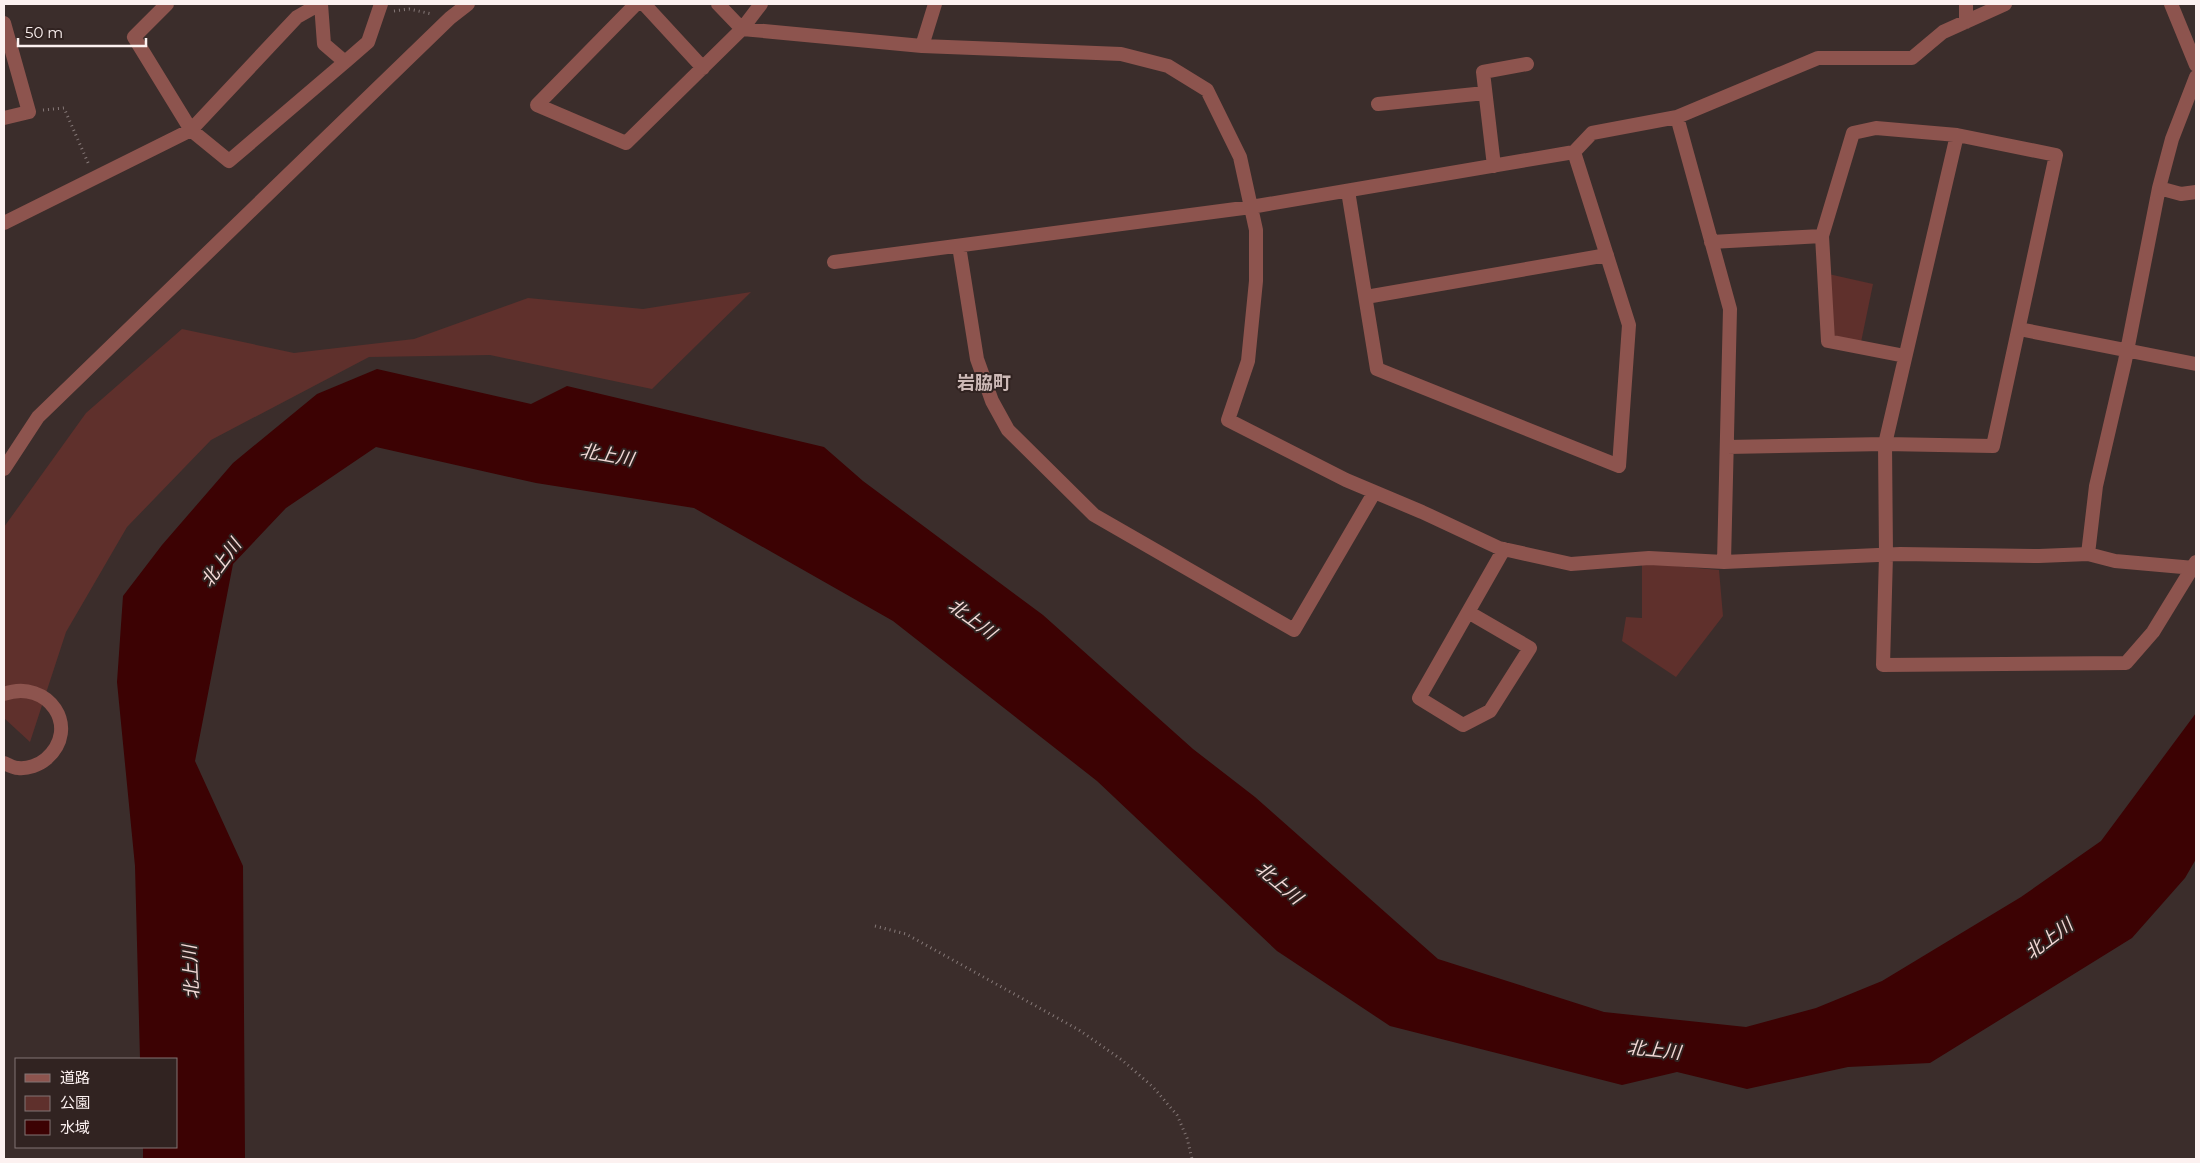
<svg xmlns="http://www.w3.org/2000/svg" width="2200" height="1163" font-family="Montserrat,'Noto Sans JP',sans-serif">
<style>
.green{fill:#5f302c}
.water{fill:#3c0203}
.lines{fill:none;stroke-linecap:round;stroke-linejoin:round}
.path{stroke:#867978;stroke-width:3;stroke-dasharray:1 4;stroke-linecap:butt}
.minor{stroke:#8d544e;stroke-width:14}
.tertiary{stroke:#8d544e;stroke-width:14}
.labels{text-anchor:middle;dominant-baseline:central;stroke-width:4;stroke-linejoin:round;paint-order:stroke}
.neighbourhood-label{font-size:18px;font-weight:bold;fill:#ccb9b6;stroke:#312321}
.water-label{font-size:18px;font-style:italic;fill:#f3dad7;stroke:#312321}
</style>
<rect width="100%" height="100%" fill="#3b2d2b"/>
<!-- green -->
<path class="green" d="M1824,273l49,11 -13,63 -32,-6z
M751,292l-99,97 -162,-34 -121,2 -158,83 -84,87 -61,105 -36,110 -26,-24v-191l82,-114 96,-84 112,24 120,-14 114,-41 115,11z
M1642,563l77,7 4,46 -47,61 -54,-36 4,-24 16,1z"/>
<!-- water -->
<path class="water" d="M377,369l154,35 36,-18 257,61 39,34 180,134 150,134 62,48 183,162 166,53 142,15 70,-19 66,-27 139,-84 80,-56 95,-128v146l-11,19 -53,60 -202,125 -82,4 -101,22 -70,-17 -55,13 -232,-59 -113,-75 -180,-170 -204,-160 -199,-113 -158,-25 -160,-36 -90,61 -53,56 -38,197 48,105 2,293h-102v-12h33v-88h-36l-5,-193 -18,-184 6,-86 39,-51 71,-82 84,-69z"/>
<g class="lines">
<!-- path -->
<path class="path" d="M394,11l15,-2 23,5
M43,110l21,-2 25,57
M875,926l31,8 173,96 43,30 31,27 24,28 10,23 5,21"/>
<!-- minor -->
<path class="minor" d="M167,4l-33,33 57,93 38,31 116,-99
M321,4l3,40 21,18 23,-20 13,-38
M636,4l-99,101 89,38 116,-114 19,-25
M644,4l59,64
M718,4l24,25 180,17 199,8 47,12 39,24 33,67 16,73v51l-8,80 -20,59 118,60 76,32 77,36 72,16 78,-6 75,4 176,-8 139,2 49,-2 27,7 79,7
M2171,4l25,61
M1966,22v-18
M4,23l25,89 -25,6
M922,46l13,-42
M1378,104l107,-11
M1677,117l53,192 -6,253
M1494,166l-11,-94 44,-8
M2159,188l22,6 15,-2
M1348,191l29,178 242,97 10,-141 -55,-173
M4,223l187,-93 106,-113 23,-13
M1711,242l111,-6
M959,246l18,113 15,42 16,29 86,85 200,115 80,-137
M834,262l417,-55 323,-55 18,-19 85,-16 141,-59h94l31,-26 62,-28
M1366,297l241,-42
M2019,329l177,35
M1905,356l-77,-15 -6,-105 31,-103 23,-5 81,7 -72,309 1,111 -3,110 243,-2 27,-31 43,-70
M1727,447l158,-3 108,2 63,-291 -99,-20
M2088,554l8,-68 29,-125 34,-173 13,-49 24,-62
M1468,612l62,36 -40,63 -27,14 -44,-27 85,-149"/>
<!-- tertiary -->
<path class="tertiary" d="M4,469l34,-52 412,-399 18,-14
M4,694c44,-16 78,34 42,65 -7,6 -18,10 -28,9 -4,0 -10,-3 -14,-5"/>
</g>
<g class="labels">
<!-- neighbourhood labels -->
<g class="neighbourhood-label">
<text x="984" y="383">岩脇町</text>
</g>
<!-- water labels -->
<g class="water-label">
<text transform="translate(607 455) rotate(10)">北上川</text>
<text transform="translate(221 563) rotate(-54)">北上川</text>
<text transform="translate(972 619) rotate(36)">北上川</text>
<text transform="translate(1279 883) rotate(40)">北上川</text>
<text transform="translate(2049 939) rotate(-37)">北上川</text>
<text transform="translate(191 972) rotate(-93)">北上川</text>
<text transform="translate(1654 1050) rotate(6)">北上川</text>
</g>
</g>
<!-- border -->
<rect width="2200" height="1163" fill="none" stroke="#fcf1f0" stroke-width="10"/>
<!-- legend -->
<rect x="15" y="1058" width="162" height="90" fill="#312321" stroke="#827574"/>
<rect x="25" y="1074" width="25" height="8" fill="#8d544e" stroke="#827574"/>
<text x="60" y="1083" font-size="15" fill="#fcf1f0">道路</text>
<rect x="25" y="1096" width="25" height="15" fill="#5f302c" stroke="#827574"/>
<text x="60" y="1108" font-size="15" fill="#fcf1f0">公園</text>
<rect x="25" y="1120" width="25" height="15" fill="#3c0203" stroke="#827574"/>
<text x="60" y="1133" font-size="15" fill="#fcf1f0">水域</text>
<!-- scale -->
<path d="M18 38v8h128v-8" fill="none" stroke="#fcf1f0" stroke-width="2.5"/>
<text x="25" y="38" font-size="15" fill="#fcf1f0" stroke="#312321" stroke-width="4" paint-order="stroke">50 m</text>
</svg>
